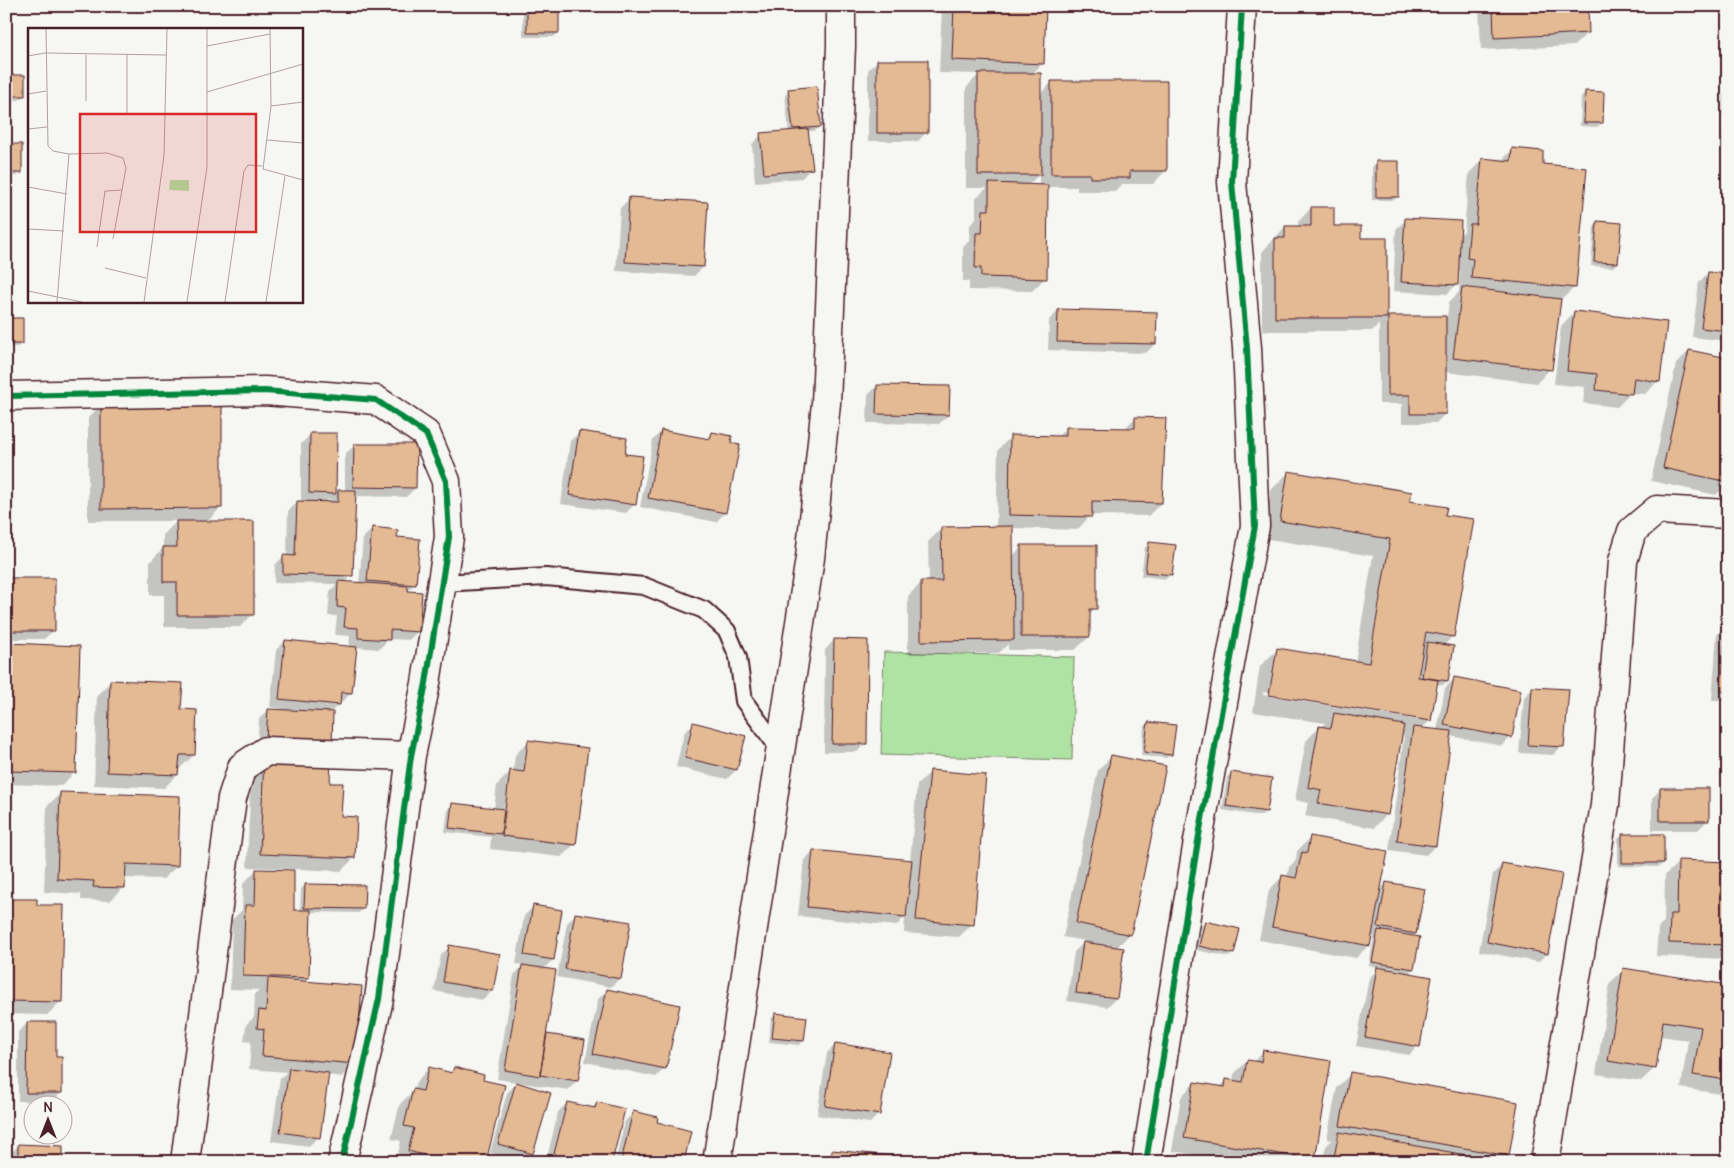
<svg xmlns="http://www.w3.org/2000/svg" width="1734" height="1168" font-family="Delius,sans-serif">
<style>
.green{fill:#aee3a4;stroke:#7c8168}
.shadow{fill:#0003;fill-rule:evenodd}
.building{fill:#e4ba94;stroke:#4a1f2b}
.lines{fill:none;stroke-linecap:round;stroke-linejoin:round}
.service-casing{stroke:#4a1f2b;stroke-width:20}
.minor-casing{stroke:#4a1f2b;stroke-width:31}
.service{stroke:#f6f6f2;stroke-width:16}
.minor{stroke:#f6f6f2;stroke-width:28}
.cycleway-casing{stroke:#f6f6f2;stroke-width:9}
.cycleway{stroke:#00873e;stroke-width:6}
.inset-road{fill:none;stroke:#b1a0a2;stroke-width:1}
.view{fill:#d62828;fill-opacity:0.15;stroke:#d62828;stroke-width:2.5}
.inset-edge{fill:none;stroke:#4a1f2b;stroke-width:2.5}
</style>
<rect width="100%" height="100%" fill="#f6f6f2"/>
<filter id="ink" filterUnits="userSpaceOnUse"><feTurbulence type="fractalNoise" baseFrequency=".02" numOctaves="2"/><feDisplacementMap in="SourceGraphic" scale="10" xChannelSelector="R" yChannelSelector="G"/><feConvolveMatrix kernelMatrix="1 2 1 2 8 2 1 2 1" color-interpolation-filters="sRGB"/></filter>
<g filter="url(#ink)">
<!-- green -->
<path class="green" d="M884,652l190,5 -2,103 -191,-5z"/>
<!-- shadow -->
<path class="shadow" d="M568,6h73l-5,6h-68z
M942,6h103l-2,57 -11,11 7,21 13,-13 114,88 -13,14h-31l-7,7h-38v-4h-30l-2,91 -13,13 -63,-1v-9h-6v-34l6,-6 1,-16 6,-7v-20l11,-10h-21v-100l13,-14 -40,-1zM1039,175v11l-11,-1z
M1479,6h107l2,26 -14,14 -93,4z
M1600,6h46l-46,5z
M1713,6h15v3l-14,2z
M527,7l31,26 -4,4h-31v-26z
M1728,43v73h-6z
M877,61l50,71 -9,9h-50v-71z
M6,76l17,20 -4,4h-13z
M789,91l31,35 -5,5h-8l4,37 -9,10 -47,4 -3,-38 9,-9 28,-3 -4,-37z
M1585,93l17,30 -5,4 -17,-1 1,-29z
M1728,117v26l-6,-1 3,-22z
M6,146l15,26 -4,4h-11z
M1512,150l29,15 34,122 -14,13h-2l-9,69 -13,14 -92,-11v42l-9,9h-34v-19h-23v-80l-7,7h-110v-79l23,-25h13v-5l13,-14 22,19 27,12h26v80l2,-2h59l2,-15 10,-10 1,-20 -3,-1 -1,14 -9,9 -54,-3 3,-62 10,-9 53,16 5,-5 5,-58 14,-14 18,2z
M1377,162l21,34 -4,4h-22v-33z
M629,199l74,68 -9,9 -78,-5 4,-63z
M1598,223l19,40 -4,4 -22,-1 3,-39z
M1708,273l20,3v65l-36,-4 7,-55z
M1058,311l97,33 -9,9 -98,-3 1,-30z
M1574,312l84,69 -13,13 -14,-1 -14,14 -34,-4 2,-16 -31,-3 7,-58z
M6,319l16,24 -4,4h-12z
M1689,351l39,8v124l-12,12 -65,-14 25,-117z
M877,386l71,29 -9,9 -72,-1 1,-28z
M102,404l119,103 -14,15 46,92 -13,13h-76v-32h-14v-33l13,-14v-13l14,-14h-89v-103z
M1135,418l26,85 -13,13 -57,-1 -14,15 -65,-2v28l10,-9 73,61 -6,7v22l-14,13h-67v-6l-9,9 -91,1v-58l13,-13 8,-1 -1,-40 14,-14h54l2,-78 13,-14 46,1 9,-9 58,1z
M662,431l44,9 6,-7 13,80 -9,9 -76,-15 13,-67z
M580,432l55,72 -9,9 -65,-9 9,-63z
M310,435h25v60l4,-4h6v-37l10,-9 60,43 -9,9 -52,-1 -2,79 -7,8 14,1 4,-46 9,-9 42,55 -7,8 11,39 -9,9 -20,-1 -10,10 -23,-2 -5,46 -9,9h-3l-1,3 -8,8 -73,36 2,-30 9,-9 15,1 1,-2 -14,-2 6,-57 9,-9 64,7 1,-12 -15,-1 2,-19h-9l2,-25 7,-7 -63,-1 1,-18 9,-9h3l1,-45 9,-9h4v-58zM330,498v5h-5z
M1288,473l120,29 36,14 9,120 -10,10 4,35 -4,4 -7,-1 -6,37 -9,8 16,2 8,-43 9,-9 57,58 -9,9 -52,-10 -15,110 -9,9 -37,-5 15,-114h-3l-14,78 -13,14 -69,-12 3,-13 -13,-3 11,-59 13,-14 2,1 4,-5 -72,-11 7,-46 18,-17 77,13 18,-106 -110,-18 8,-48zM1263,692l155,26v2l-155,-25z
M1150,543l20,32 -4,4 -25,-3 4,-29z
M6,580l48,50 -10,9h-38z
M1726,625l2,1v75l-16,-1 5,-66z
M834,640l32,103 -9,9h-33l1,-102z
M9,645l66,127 -14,14 -55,-2v-137z
M111,681l69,29 14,45 -14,13h-2l-1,7 -13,13 -70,-3 3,-90z
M1533,688l29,58 -9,9 -34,-2 5,-56z
M1148,723l23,31 -4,4 -26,-2 3,-29z
M693,724l52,12 -9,34 -9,9 -51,-12 8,-34z
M528,742l47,102 -14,13 -71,-8 1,-12 -46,-5 3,-23 4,-5 42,5 3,-24 14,-14 2,1 2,-17z
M1112,756l53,11 -36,168 -13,13v50l-9,9 -40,-6 7,-49 11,-11 -22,-4 35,-167z
M265,757l64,27 25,74 -13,13 -94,-4 4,-96z
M930,772l42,152 -13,13 -55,-4 1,-16 -9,9 -98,-10 6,-56 9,-9 97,10 7,-76z
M1232,773l34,38 -5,5 -39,-6 5,-33z
M1661,789l46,32 -9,9h-46v-32z
M61,793l116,73 -14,13 -39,-1v9l-14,14 -29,-1v-6l-37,-2 3,-86z
M1623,835l40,28 -4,4 -41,-1v-27z
M1311,837l68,54 8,-8 28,51 -3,3 1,32 -6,5 11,72 -9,9 -53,-9 13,-68 10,-10 -10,-2 5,-29 -3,-1 -2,9 -13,13 -97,-18 10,-50 13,-13 5,1 2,-11 7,-7 1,-9z
M1679,862l49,1v96l-72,-3 2,-28 6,-6 1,-47z
M1502,865l45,88 -9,9 -59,-11 14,-77z
M256,870l36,41h8l1,-22 4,-4 58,23 -4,5 -50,-1 -1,65 -5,5 52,81 -14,14 -14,-2 -9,62 -9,9 -38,-5 9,-63 7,-6 -38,-3 2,-27 -7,-1 2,-16 8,-8 1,-24 4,-3 -29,-1 2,-69 10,-10 1,-26z
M6,900l30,7 25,94 -14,14 -41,-1z
M533,907l20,53 -10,9 2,66 39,6 -7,40 -9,9 -71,-11 17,-104 10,-10 -8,-1 8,-48z
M576,914l44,64 -9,9 -54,-10 10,-54z
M1205,922l28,31 -4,4 -33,-7 5,-23z
M450,946l49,9 -7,36 -9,9 -49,-9 7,-36z
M1624,969l104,17 -1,109 -46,-7 7,-48 -28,-4 -5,32 -14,13 -45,-7 14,-91z
M607,990l58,78 -9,9 -71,-15 13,-63z
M776,1014l30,4 -3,23 -4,4 -30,-3 2,-23z
M28,1023l27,35 6,35 -9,9 -34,-1v-69z
M836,1044l43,70 -9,9 -53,-8 10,-62z
M1263,1052l50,107 -2,3h-78l-61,-11 9,-54 13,-14 26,4 6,-6 7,1 1,-8 13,-13 6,1z
M429,1068l20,5 5,-4 30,93h-88l5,-21 -10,-2 9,-35 14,-14 2,-8z
M1351,1074l166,29 -9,53 -6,6h-179l3,-16 6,-6 -5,-1 10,-52z
M516,1084l16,69 -8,9 -34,-9 17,-60z
M567,1103l24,6 6,-6 13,59h-64l12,-50z
M634,1112l21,11 27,39h-67l10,-41z
M18,1146l44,16h-53v-7z
M833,1152l68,10h-78z"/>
<!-- building -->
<path class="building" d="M527,6h32v27h-32z
M954,6h92l-2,58 -92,-4z
M1493,6h95l1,27 -95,5z
M877,60h51v73h-51z
M978,73h63v102h-63z
M6,75h19v21h-19z
M1051,81h116v90h-37v7h-40v-4h-39z
M817,86l4,41 -28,2 -5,-40z
M1585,91l19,1 -1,31h-19z
M808,129l5,40 -49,5 -4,-41z
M6,144h16v29h-16z
M1512,148l31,3v13l44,4 -11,120 -105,-10 2,-19 -6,-1 3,-34h6l6,-66 29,3z
M1376,161h23v36h-23z
M989,183l59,2 -1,94 -66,-2v-9h-6l1,-35h6l1,-23h6z
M629,197l79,5 -4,65 -79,-5z
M1311,207h23v19h27v12h26v80h-112v-80h10v-12h26z
M1405,218l56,3 -3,64 -57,-3z
M1597,221l25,2 -4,40 -24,-1z
M1708,272l20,2v57l-27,-3z
M1462,287l99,12 -9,71 -99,-12z
M1058,309l99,3 -1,32 -99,-2z
M1574,311l93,11 -7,60 -26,-4 -2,16 -36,-4 1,-16 -30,-3z
M1388,316h58v98h-36v-19h-22z
M6,318h17v26h-17z
M1689,350l39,8v124l-65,-14z
M877,385l73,1 -1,29 -73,-1z
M101,403h121v105l-121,1z
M1135,417l31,1 -4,85 -70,-2v16l-83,-2 1,-80 56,1v-9l69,1z
M661,430l49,9 2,-7 20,4 -1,7 9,2 -14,68 -78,-15z
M579,431l48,7 -2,16 18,2 -7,49 -67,-10z
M310,433h27l-1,61 -27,-1z
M354,444h63l-1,44 -63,-1z
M1288,471l124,21 -2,9 37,6 -2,8 29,4 -20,118 -28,-5 -8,45 20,3 -7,41 -162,-26 8,-47 92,15 21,-124 -110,-18z
M338,490h18l-3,86 -70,-2v-19l12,1 2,-55 41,1z
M176,521h78v94h-77v-33h-14v-35h14z
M1013,526l1,114 -93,1v-60h21l-1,-54z
M372,527l26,3 -1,7 23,2 -4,46 -49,-4z
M1149,542l27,3 -4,30 -27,-3z
M1021,545h76v64h-7v28h-69z
M6,578h49v53h-49z
M338,581l70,5v5l14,1 -3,40 -29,-2v10l-32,-2v-10l-14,-1 2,-19 -9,-1z
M1726,624h2v68l-7,-1z
M834,639l34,1 -1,104h-35z
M285,640l72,7 -5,46 -11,-1 -1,13 -61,-6z
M1427,642l27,4 -6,35 -26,-4z
M8,643l72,3 -4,127 -67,-2 1,-23h-4z
M1454,677l67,13 -9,48 -68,-13z
M110,680l73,3 -2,26 16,1 -2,45h-15l-2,20 -71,-3z
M1532,687l37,2 -5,58 -36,-2z
M268,709l65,3 -1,31 -66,-3z
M1334,713l70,12 -16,90 -70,-12 3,-13 -13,-3 11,-61 12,2z
M693,722l53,14 -9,34 -52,-12z
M1148,722l28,3 -4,30 -28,-3z
M1413,727l39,4 -16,115 -39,-5z
M528,740l60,8 -12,97 -74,-9 8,-66 14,2z
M1111,755l55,11 -35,169 -55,-12z
M264,756l67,3 -1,24h13l-2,33 16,1 -2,41 -95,-4z
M930,770l56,5 -12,150 -58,-5z
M1231,772l41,6 -5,34 -41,-6z
M1660,788h49v33h-49z
M60,792l120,4 -2,70 -52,-2 -1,24 -32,-1 1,-6 -37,-2z
M452,803l52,6 -3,25 -52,-6z
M1622,834h42v29h-42z
M1310,836l78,15 -18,95 -98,-19 10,-52 14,3 6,-26 5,1z
M813,850l99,10 -6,57 -99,-10z
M1678,860l50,2v83l-59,-2 1,-29h7z
M1502,863l60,11 -14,80 -61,-12z
M256,869l38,1v40h17l-2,68 -66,-2 2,-71h10z
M1386,882l39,7 -9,45 -38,-7z
M305,884l60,1 -1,24 -60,-1z
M6,899h31v6h27l-2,97 -56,-1z
M533,905l29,5 -8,50 -30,-5z
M575,913l56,9 -10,57 -56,-10z
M1205,921l35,8 -6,25 -35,-8z
M1378,930l42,7 -6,32 -42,-7z
M1083,942l41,6 -7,50 -41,-5z
M449,945l51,9 -7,37 -50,-9z
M522,965l34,5 -16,106 -35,-6z
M1377,967l55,10 -12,70 -55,-10z
M1623,968l105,17v95l-35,-5 8,-48 -38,-6 -7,48 -48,-8z
M268,978l94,8 -6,78 -94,-8 2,-27 -7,-1 2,-18 7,1z
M607,989l73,16 -14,64 -73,-15z
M775,1013l32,4 -3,24 -32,-3z
M27,1022h29v35h6v36h-36z
M547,1034l38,6 -7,41 -38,-6z
M835,1043l55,9 -10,63 -55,-9z
M1263,1050l68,11 -16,99 -131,-22 10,-56 31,5 1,-8 17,3 4,-22 14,2z
M429,1067l23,6 2,-6 30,8 -1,5 22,5 -19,77h-35l-43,-11 6,-23 -10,-2 9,-37 10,2z
M289,1068l40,5 -9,65 -40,-6z
M1350,1072l168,30 -9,54 -169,-30z
M516,1082l35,11 -18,61 -35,-10z
M567,1102l28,6 2,-6 28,7 -13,53h-60z
M633,1111l25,6 -1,5 34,9 -7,31h-63z
M1339,1132l166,30h-172z
M18,1144l45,2v16h-45z
M832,1150l71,7v5h-72z"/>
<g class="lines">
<!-- service casing -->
<g class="service-casing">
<path id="service" d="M442,583l104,-6 98,9 60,24 23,21 11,26 6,44 36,49"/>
</g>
<!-- minor casing -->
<g class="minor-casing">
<path id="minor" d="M6,396l259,-5 111,9 50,34 20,47 3,56 -23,146 -15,73 -32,243 -37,163
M185,1162l47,-364 10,-31 24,-16 145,5
M717,1162l93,-604 16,-155 15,-357v-40
M1146,1162l52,-321 57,-315 -8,-178 -15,-166 10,-176
M1545,1162l60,-357 18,-244 9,-30 25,-21 71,4"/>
</g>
<!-- service -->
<use href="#service" class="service"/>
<!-- minor -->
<use href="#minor" class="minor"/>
<!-- cycleway casing -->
<g class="cycleway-casing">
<path id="cycleway" d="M6,396l259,-5 111,9 50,34 20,47 3,56 -23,146 -15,73 -32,243 -37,163
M1146,1162l52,-321 57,-315 -8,-178 -15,-166 10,-176"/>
</g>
<!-- cycleway -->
<use href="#cycleway" class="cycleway"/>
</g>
</g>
<!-- overview -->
<g transform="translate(28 28)">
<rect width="275" height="275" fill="#f6f6f2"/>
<path d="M142,152h19v11l-20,-1z" fill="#aee3a4"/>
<path class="inset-road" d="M18,1l2,117 5,5 16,3 -12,148M242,1l1,77 -8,63 40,11M179,18l63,-12M0,28l17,-3 121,2M179,64l96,-28M0,66l18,-3M58,73v-46M243,78l32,-4M99,85v-59M0,101l19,-2M239,112l36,3M41,126l38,-1 16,5 3,10 -13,71M0,159l39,7M0,201l36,2M69,219l8,-56 17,-1M77,240l41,10M0,263l54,11M116,274l20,-147 3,-126M159,274l20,-135v-138M197,274l19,-131 4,-6 14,1M238,274l19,-126"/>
<path class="view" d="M52,86h176v118h-176z"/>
<rect width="275" height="275" class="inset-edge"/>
</g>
<!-- margin -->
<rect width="1734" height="1168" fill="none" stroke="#f6f6f2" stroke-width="25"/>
<rect x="12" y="12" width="1709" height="1143" fill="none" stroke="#4a1f2b" stroke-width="2" filter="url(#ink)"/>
<!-- north arrow -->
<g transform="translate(48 1120)"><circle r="24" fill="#f6f6f2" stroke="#b1a0a2"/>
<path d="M0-4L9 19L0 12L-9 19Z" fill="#4a1f2b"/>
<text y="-8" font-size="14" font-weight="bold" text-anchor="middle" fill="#4a1f2b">N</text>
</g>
</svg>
